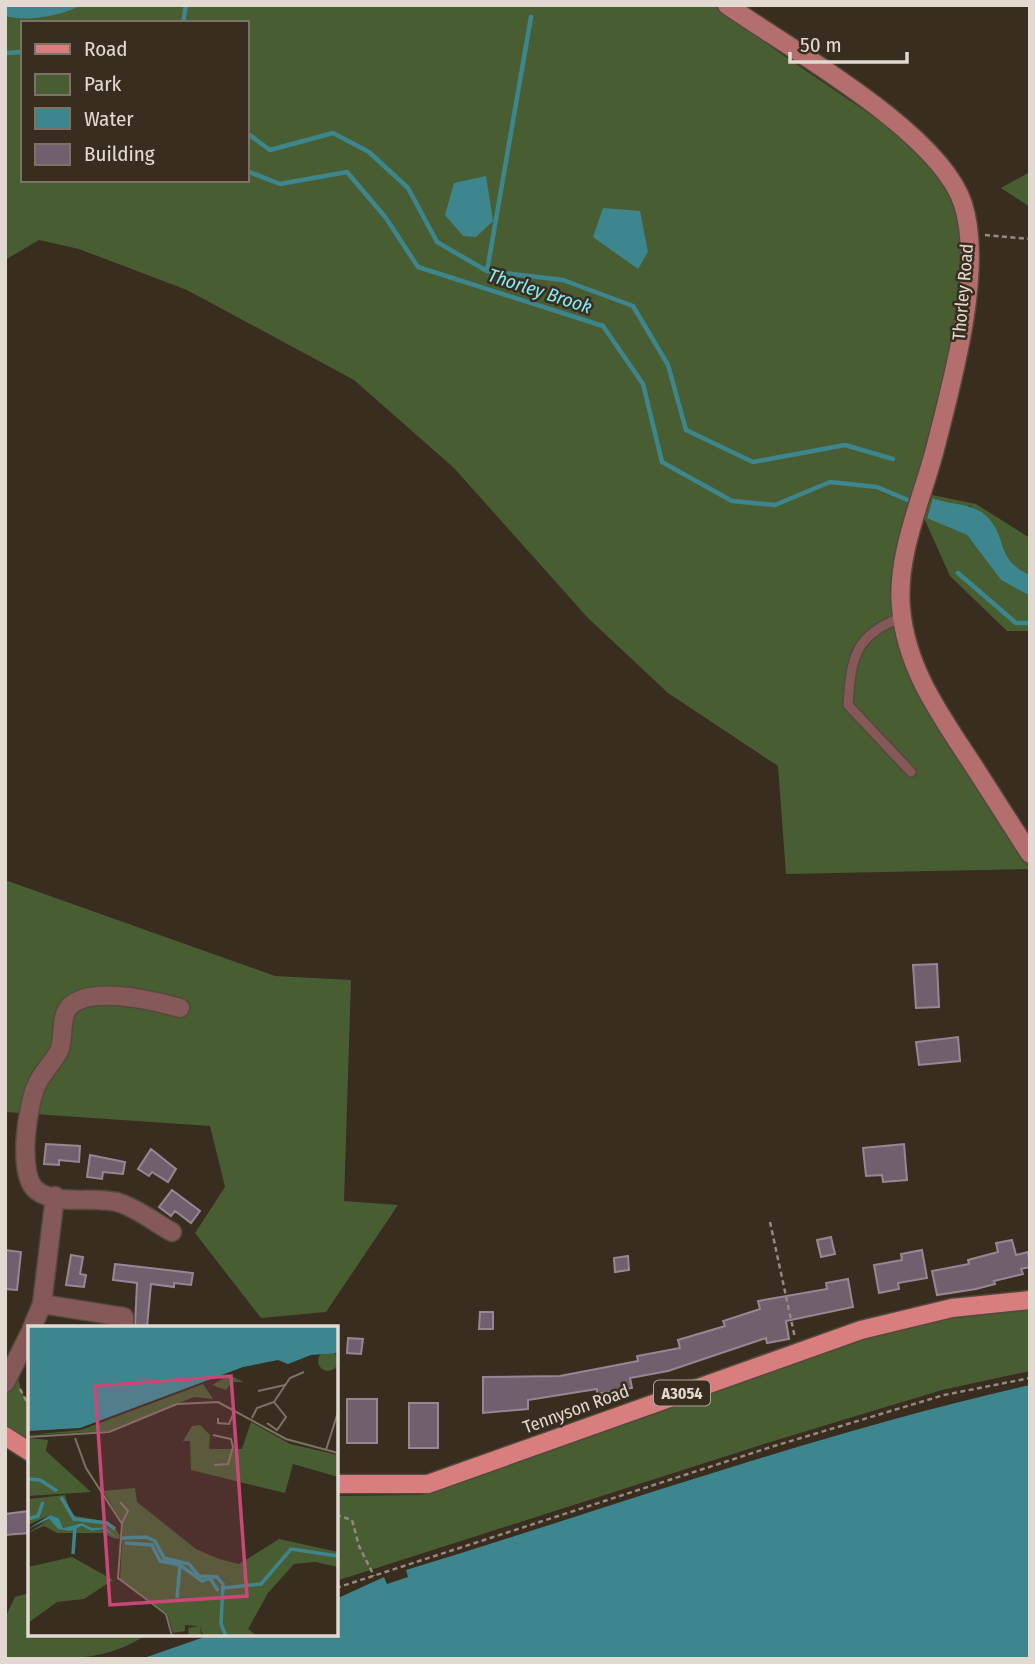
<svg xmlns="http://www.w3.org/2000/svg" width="1035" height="1664" font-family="'Fira Sans Condensed',sans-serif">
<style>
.green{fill:#495d33;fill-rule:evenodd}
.water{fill:#3e868d}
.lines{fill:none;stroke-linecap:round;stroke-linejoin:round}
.stream{stroke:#3e868d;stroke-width:4.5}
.building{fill:#705f6c;stroke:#988694;stroke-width:2}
.lane-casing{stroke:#54493b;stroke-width:12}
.street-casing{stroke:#54493b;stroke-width:21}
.secondary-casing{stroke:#54493b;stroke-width:21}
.primary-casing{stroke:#54493b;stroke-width:21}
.path{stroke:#948a7f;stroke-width:2.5;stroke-dasharray:5 3.5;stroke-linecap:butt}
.lane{stroke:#855958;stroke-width:9}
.street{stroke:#855958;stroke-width:18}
.secondary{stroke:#b46e6d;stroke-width:18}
.primary{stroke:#d87e7e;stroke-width:18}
.labels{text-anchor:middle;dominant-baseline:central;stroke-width:5;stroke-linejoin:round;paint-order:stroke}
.shield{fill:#392d1f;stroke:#afa69c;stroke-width:2}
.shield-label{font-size:16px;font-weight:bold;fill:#e2dad1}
.street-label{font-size:18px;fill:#e2dad1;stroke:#392d1f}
.water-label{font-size:19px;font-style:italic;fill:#80eef9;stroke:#392d1f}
.inset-river{fill:none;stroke:#3e868d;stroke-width:3.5}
.inset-road{fill:none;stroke:#7d7266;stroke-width:2}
.view{fill:#ca4878;fill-opacity:0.15;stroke:#ca4878;stroke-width:3.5}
.inset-edge{fill:none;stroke:#e2dad1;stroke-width:3.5}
</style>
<rect width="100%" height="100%" fill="#392d1f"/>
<!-- green -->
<path class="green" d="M5,5h711l61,46 144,98 26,38 9,19 7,50 -13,99 -56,229 1,39 71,144 64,102 -244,5 -8,-108 -110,-73 -80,-75 -134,-150 -100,-88 -167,-90 -108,-41 -40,-9 -34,20zM23,23h224v157h-224z
M1030,172v35l-29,-19z
M932,495l44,9 54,34v37l-17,-8 -42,-61h-20l-17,-8 -7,19 40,18 34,45 29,16v35h-23l-57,-55 -26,-58z
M5,880l270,96 76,4 -7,221 54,4 -72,107 -65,6 -66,-85 30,-46 -15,-61 -205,-14z
M1030,1310v61l-88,19 -175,53 -431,138 1,-85 84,-1 443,-156 90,-21z
M15,1364l6,26 9,18v44l-25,-16v-53z
M30,1593v41h117c-42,30 -92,25 -142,25v-41l10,-21z"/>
<!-- water -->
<path class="water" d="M5,5h73v2c-20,9 -51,15 -73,9z
M486,176l7,45 -17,16 -13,-1 -18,-21 9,-32z
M603,208l37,3 8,41 -10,17 -45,-32z
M933,498c19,8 42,4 56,21 19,21 6,40 41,56v21l-29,-16 -34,-45 -40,-17z
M1030,1385v274h-889l72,-25h123v-35l48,-22 3,7 21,-7 -2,-7c207,-63 412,-137 624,-185z"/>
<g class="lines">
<!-- stream -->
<path class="stream" d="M183,23l3,-18
M5,53l18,-1
M247,133l23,17 63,-17 36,19 39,36 29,54 50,29 76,9 70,26 35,59 18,65 67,32 92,-17 48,14
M247,171l33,13 67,-12 39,46 32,49 185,59 40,58 19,78 70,39 43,4 55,-23 47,5 38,16
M487,271l44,-254
M958,573l58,50h14"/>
</g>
<!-- building -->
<path class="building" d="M937,964l2,43 -23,1 -3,-43z
M958,1037l2,24 -41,4 -3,-23z
M46,1144l34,2 -1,16 -20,-2v5l-15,-1z
M904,1144l3,36 -24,2 -1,-7 -16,1 -3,-28z
M151,1149l25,20 -8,13 -16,-10 -3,4 -11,-7z
M90,1155l35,7 -2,12 -20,-2 -1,7 -15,-2z
M172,1190l28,21 -9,12 -16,-12 -4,5 -12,-9z
M831,1237l4,17 -14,3 -4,-17z
M1012,1240l4,15 12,-3 2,15 -9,2 2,5 -29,7 1,3 -19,5 -39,6 -5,-24 37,-7 -1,-4 30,-8 -2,-9z
M5,1250l16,2 -4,38 -12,-1z
M922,1250l5,28 -29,5 1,6 -20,4 -5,-28 28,-5 -1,-6z
M71,1255l12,2 -3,17 6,1 -2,12 -18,-2z
M628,1256l1,14 -14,2 -1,-14z
M115,1264l78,9 -2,12 -17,-2v4l-23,-3 -4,43 -12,-1 2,-43 -24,-3z
M848,1279l5,28 -67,14 3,18 -22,4 -1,-5 -98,33 -38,7 2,10 -35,6v-5l-69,11v9l-45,4v-36l77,-1 78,-15 -1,-5 43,-8 -2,-8 47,-14 -2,-5 37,-12 -2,-8 69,-12 -1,-6z
M480,1312h13v17h-14z
M348,1338l15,1 -2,15 -14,-1z
M347,1399h30v44h-30z
M409,1403h29v45h-29z
M30,1511v22l-25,2v-21z"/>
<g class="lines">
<!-- lane casing -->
<g class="lane-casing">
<path id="lane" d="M903,617c-48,17 -52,40 -55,88l63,67"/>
</g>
<!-- street casing -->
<g class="street-casing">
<path id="street" d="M172,1232c-16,-9 -34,-23 -52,-29 -24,-8 -63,4 -84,-13 -19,-16 -9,-87 2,-108 6,-11 15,-20 21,-31 6,-14 0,-36 12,-46 23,-19 84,-4 109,3
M42,1304l13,-108
M32,1328l10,-24 82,13v11
M5,1383l25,-50"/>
</g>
<!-- secondary casing -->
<g class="secondary-casing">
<path id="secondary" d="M727,5c63,44 213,127 236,199 21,66 -11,178 -28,245 -13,50 -39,106 -34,159 5,61 40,108 72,157 19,30 38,59 57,89"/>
</g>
<!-- primary casing -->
<g class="primary-casing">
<path id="primary" d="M5,1436l25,16
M336,1484h92l433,-154 91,-22 78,-8"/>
</g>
<!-- path -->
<path class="path" d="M985,235l45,4
M770,1222l25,116
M20,1389l10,19
M336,1515l16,5 7,26 15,30
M336,1588l435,-141 173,-52 86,-17"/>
<!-- lane -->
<use href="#lane" class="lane"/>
<!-- street -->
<use href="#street" class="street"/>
<!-- secondary -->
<use href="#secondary" class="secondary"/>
<!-- primary -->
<use href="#primary" class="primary"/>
</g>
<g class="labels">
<!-- shield labels -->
<rect class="shield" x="654" y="1380.5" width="56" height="25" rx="5"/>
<g class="shield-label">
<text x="682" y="1393">A3054</text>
</g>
<!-- street labels -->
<g class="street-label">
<text transform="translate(963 292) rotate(-85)">Thorley Road</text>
<text transform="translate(576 1409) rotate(-20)">Tennyson Road</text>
</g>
<!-- water labels -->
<g class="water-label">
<text transform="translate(540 291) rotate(18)">Thorley Brook</text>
</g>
</g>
<!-- overview -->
<g transform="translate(28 1326)">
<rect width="310" height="310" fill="#392d1f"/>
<path d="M290 35a10 10 0 1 1 20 0a10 10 0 1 1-20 0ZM201,49l15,7h-12l-6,8 -14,-5zM175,58l10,15 -19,-2 -85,34 -81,4 53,-5zM223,96l39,22 48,11v22l-45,-13 -8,29 -94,-23 -1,-29h-7l9,-15 8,-1 10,10 -1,14h33zM0,112l20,2 -2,11 45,41 -63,4zM107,162l2,14 59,47 23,10 20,5 40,-25 59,13v15l-23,-5 -21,2 -26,29 -20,36 9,7h-54l-3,-10 1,9 -12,1 -1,-8 10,-2 -13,-1v6l-12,2 -6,-20 -47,-33 3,-56 -20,-33zM37,169l6,20 37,7 8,7 4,7 -1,3 -6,-1 -10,-5h-46l-13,-7 -16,7 21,-14 9,10 27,-3 7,5 12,-2 15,9 -14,-11 -13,1 -10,-5 -19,5 -4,-10 -9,-3 -22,10v-26zM44,231l41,23 -29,19 -27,3 -29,21v-56z" fill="#495d33"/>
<path d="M0,0h310v27l-27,2 -23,9 -10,-4 -35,7 -163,61 -52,3zM22,189l9,3 4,10 19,-5 10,5 13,-1 14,12 -15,-10 -12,2 -10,-5 -12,5 -12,-2 -9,-10 -21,10z" fill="#3e868d"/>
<path class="inset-river" d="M0,153l12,1 17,11M33,171l13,22 33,4 8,6M0,193l10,-3 5,-14M94,212l24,-1 9,4 9,17 25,6 10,12 18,1 6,7 -2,40 5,12M97,217l27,2 8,16 20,4 22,16 8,-3 8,13M45,228l2,-27M196,262l37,-4 30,-35 47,7M149,272l3,-33"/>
<path class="inset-road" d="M230,65l27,-6M190,92v5l11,1 6,-14M224,92l5,-10 17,-6 16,-24 14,-6M239,97l10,7 9,-13 -12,-15M185,109l18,4 2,8 -5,17 -14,1M0,111l81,-5 68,-28 41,-2 68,37 52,14M47,112l11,30 36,56 -4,54 48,36 6,22M298,124l12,-38M92,176l8,9 -6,12"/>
<path class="view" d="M203,50l16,220 -137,9 -15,-219z"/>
<rect width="310" height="310" class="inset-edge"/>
</g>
<!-- border -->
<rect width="1035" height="1664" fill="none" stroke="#e2dad1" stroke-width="14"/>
<!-- legend -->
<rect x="21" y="21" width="228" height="161" fill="#392d1f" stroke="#7d7266" stroke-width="2"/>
<rect x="35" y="44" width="35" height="10" fill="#d87e7e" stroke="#7d7266" stroke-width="2"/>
<text x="84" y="56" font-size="21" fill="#e2dad1">Road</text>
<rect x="35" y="74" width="35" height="21" fill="#495d33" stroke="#7d7266" stroke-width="2"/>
<text x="84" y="91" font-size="21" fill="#e2dad1">Park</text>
<rect x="35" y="108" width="35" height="21" fill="#3e868d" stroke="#7d7266" stroke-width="2"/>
<text x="84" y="126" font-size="21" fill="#e2dad1">Water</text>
<rect x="35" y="144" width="35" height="21" fill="#705f6c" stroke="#7d7266" stroke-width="2"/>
<text x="84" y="161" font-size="21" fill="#e2dad1">Building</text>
<!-- scale -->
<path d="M790 52v10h117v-10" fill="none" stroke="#e2dad1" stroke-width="3.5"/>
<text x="800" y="52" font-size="21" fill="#e2dad1" stroke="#392d1f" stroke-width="5" paint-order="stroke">50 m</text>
</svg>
